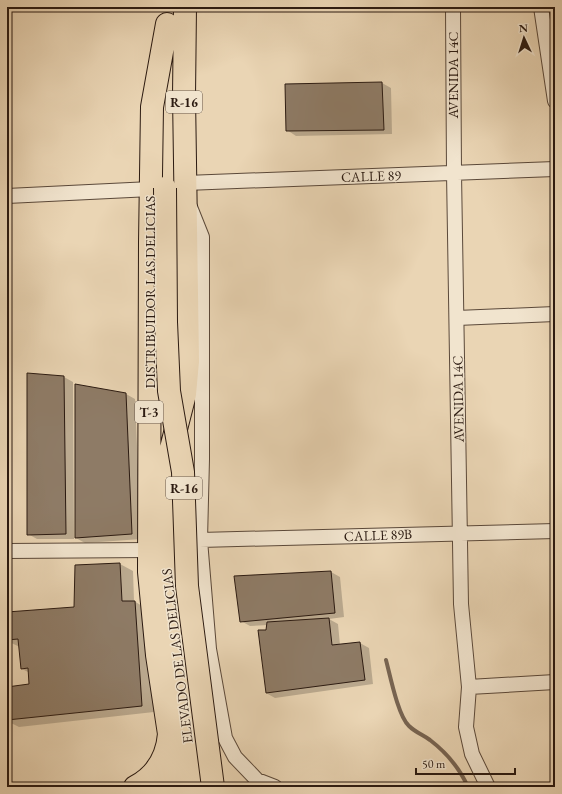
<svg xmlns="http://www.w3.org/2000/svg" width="562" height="794" font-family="'EB Garamond',serif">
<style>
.shadow{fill:#0003}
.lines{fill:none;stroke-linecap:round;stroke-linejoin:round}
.stream{stroke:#776452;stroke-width:4}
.building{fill:#8e7b66;stroke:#2b1a11}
.street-casing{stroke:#5b493a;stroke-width:16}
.primary-casing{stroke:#2b1a11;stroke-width:24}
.street{stroke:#f1e4ce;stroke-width:14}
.primary{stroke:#ead5b4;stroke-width:22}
.primary-bridge-casing{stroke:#2b1a11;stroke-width:24;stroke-linecap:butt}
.primary-bridge{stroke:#ead5b4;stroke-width:22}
.labels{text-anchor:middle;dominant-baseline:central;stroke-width:3;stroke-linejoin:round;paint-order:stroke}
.shield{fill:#f1e4ce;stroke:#66574a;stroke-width:1}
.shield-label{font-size:13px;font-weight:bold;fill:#2b1a11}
.street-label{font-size:14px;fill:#2b1a11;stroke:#f1e4ce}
</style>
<rect width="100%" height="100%" fill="#ead5b4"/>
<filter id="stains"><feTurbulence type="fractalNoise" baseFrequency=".005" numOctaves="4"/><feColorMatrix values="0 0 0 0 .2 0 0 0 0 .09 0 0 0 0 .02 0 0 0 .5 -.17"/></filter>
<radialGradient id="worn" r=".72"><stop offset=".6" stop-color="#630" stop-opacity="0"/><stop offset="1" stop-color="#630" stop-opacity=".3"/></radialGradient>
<!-- shadow -->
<path class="shadow" d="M382,83l9,5 1,46 -96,2 -9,-6z
M64,377l9,5 1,157h-37l-9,-5z
M126,394l9,5 6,140 -56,4 -9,-5z
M120,564l13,7 1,30 13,8 7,103 -135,15 -12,-6v-33l23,-3v-12l-8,-4 -2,-22 -13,-6v-28l68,-5 1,-42z
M331,572l9,5 4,40 -15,2 9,5 2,21 20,-2 9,5 4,36 -98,14 -9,-5 2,-68 -18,1 -9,-5z"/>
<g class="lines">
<!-- stream -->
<path class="stream" d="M386,660c4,15 12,56 23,66 6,6 14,9 21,14 17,13 29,27 38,47"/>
</g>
<!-- building -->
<path class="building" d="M382,82l2,48 -98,1 -1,-47z
M27,373l37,3 2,158 -39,1z
M75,384l51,9 6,141 -57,4z
M120,563l2,38h13l7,105 -135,14v-33l22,-3 -1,-16 -7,1 -3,-30 -11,1v-28l67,-5 1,-42z
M331,571l4,42 -95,9 -6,-46z
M329,618l3,27 28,-3 5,38 -99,13 -8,-63h8l1,-8z"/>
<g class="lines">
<!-- street casing -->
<g class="street-casing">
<path id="street" d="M453,7l1,166 7,431 8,83 -3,40 6,27 16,33
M541,7l14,94
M186,183l369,-14
M7,196l144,-7
M190,207l12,30v222l-2,81 9,109 16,89 10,19 22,23 18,7
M457,318l98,-4
M200,540l355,-9
M7,551l142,-1
M469,687l86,-5"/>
</g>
<!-- primary casing -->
<g class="primary-casing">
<path id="primary" d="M185,7l-1,89 4,265 -3,33 -20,78v61l2,55 27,199
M135,787c21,-11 32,-29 34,-53l-12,-79 -8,-83 1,-330 2,-135 15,-83
M168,787l14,-22 6,-20"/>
</g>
<!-- street -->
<use href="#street" class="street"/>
<!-- primary -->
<use href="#primary" class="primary"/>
<!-- primary-bridge casing -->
<g class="primary-bridge-casing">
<path id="primary-bridge" d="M165,188l1,134 3,69 14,81 4,114 26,201"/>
</g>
<!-- primary-bridge -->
<use href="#primary-bridge" class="primary-bridge"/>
</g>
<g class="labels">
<!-- shield labels -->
<g class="shield">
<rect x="166" y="91" width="36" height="22" rx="3"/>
<rect x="135" y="401" width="28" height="22" rx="3"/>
<rect x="166" y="477" width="36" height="22" rx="3"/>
</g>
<g class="shield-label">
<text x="184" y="102">R-16</text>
<text x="149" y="412">T-3</text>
<text x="184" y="488">R-16</text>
</g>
<!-- street labels -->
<g class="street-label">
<text transform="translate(453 75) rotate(-90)">AVENIDA 14C</text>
<text transform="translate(371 176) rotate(-2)">CALLE 89</text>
<text transform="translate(150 292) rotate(-90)">DISTRIBUIDOR LAS DELICIAS</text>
<text transform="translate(458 399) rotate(-91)">AVENIDA 14C</text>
<text transform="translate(378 535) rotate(-2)">CALLE 89B</text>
<text transform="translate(177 656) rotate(-97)">ELEVADO DE LAS DELICIAS</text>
</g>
</g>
<!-- margin -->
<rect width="562" height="794" fill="none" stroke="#ead5b4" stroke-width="24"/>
<rect x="8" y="8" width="546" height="778" fill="none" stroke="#2b1a11" stroke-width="2"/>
<rect x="12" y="12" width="538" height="770" fill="none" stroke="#2b1a11"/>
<!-- north arrow -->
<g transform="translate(524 38) rotate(356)" stroke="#f1e4ce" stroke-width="3" paint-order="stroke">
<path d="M0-3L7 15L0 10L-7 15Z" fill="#2b1a11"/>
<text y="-6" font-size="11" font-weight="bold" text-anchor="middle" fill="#2b1a11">N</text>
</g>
<!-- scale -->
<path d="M416 768v6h99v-6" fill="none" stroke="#2b1a11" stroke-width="2"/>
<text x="422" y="768" font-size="12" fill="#2b1a11" stroke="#f1e4ce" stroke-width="3" paint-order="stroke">50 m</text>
<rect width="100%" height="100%" filter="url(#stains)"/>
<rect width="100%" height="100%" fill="url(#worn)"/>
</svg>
